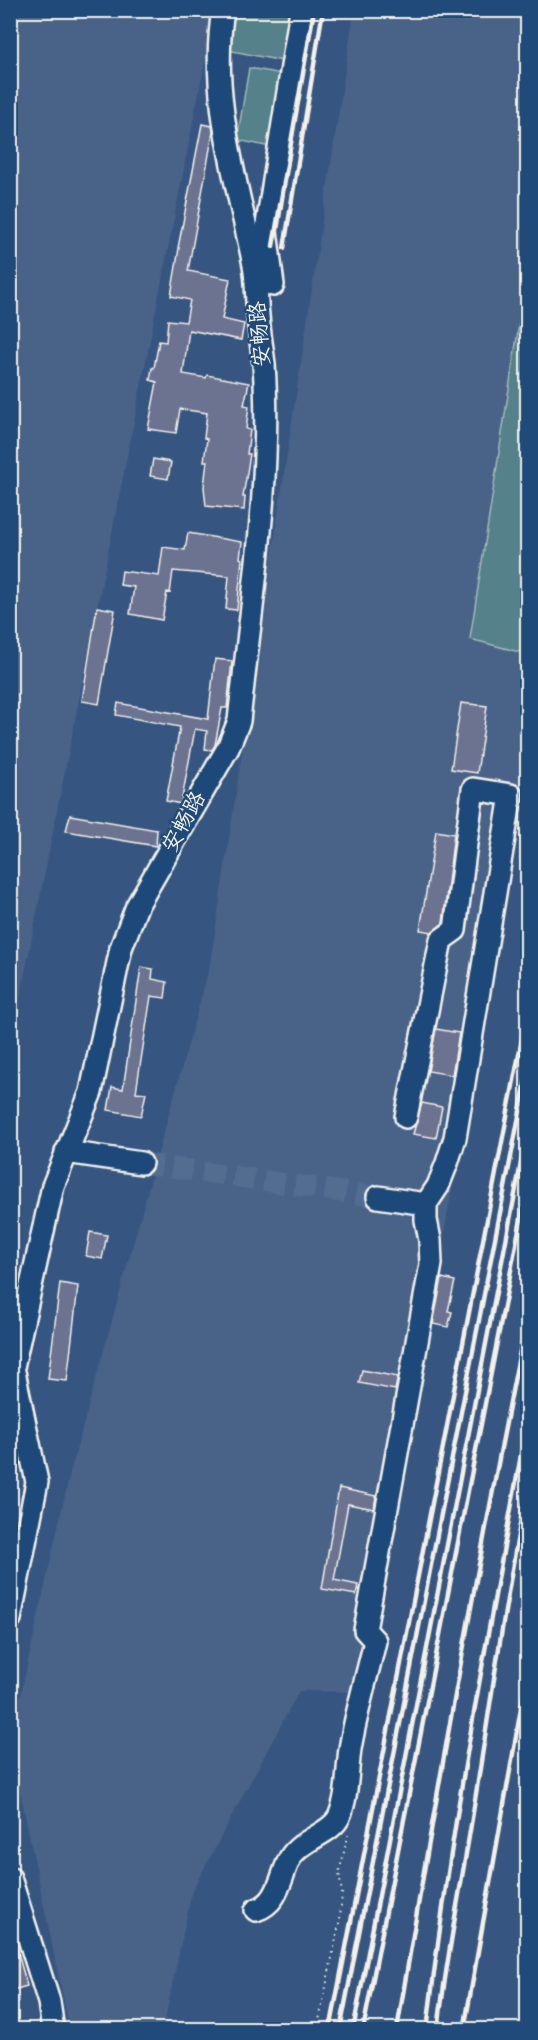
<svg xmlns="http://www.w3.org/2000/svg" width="538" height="2040" font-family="'Architects Daughter','LXGW WenKai TC',sans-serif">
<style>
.built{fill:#496288}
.green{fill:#54818a;stroke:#a4b9b9;stroke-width:1.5}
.building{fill:#6c7391;stroke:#f4f1e8;stroke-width:1.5}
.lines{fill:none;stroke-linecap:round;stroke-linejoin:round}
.minor-tunnel{stroke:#526d90;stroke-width:21;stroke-dasharray:21 10;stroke-linecap:butt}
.minor-casing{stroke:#f4f1e8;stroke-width:26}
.path{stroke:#f4f1e8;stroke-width:2;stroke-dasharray:1.5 4.5;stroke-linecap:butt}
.minor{stroke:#1f4a7a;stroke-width:21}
.rail{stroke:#f4f1e8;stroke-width:4.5}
.labels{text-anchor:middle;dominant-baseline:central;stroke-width:5;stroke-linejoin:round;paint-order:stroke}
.street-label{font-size:22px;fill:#f4f1e8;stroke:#1f4a7a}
</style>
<rect width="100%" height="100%" fill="#365681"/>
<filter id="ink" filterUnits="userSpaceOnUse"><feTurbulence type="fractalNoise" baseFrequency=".0167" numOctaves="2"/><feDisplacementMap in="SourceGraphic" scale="12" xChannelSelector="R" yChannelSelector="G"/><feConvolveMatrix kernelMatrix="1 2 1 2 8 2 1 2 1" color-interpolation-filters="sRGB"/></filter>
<g filter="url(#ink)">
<!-- built -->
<path class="built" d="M11,11h204l-204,1033z
M354,11h173v262l-57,366 57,15v110l-164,928 -64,-1 -107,200 -29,138h-95v-8l-57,-273v-10l59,-265 140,-508z"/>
<!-- green -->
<path class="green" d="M234,11h58l-9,50 -56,-11z
M249,68l34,6 -12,73 -34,-7z
M527,273l1,381h-1l-57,-15z"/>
<!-- building -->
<path class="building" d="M202,124l10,2 1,6 -25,139 42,8 -8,40 22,5 -3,16 -52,-10 -6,44 23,4 1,-3 42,8 -5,22 5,1 -3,23 4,1 -3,24h3l-7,43h2l-1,13 -38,-4 -2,-19 3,-26h-3l3,-22 -3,-1 3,-25 -27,-4 -4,24 -28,-4 9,-47 -7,-2 2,-12h2l5,-27 7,1 2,-22 18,2 4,-22 -19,-4 8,-48h-1z
M153,459l18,3 -3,17 -18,-3z
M188,533l54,9 -2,16 2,1 -5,51 -11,-1 3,-33 -56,-5 -3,22 -3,-1 -5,28 -32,-6 4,-27 -14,-2 2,-14 37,5 4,-29 22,3z
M97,607l18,3 -16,94 -17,-3z
M215,659l17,2 -5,47h-5l-7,37 -3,5 -7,-1 2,-18 -12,-2 -14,75 -15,-3 14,-74 -64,-12 2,-12 90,16z
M461,703l26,3 -10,67 -26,-4z
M70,815l87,15 -1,16 -90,-15z
M436,831l18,3 -11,89 -11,9 -12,-2z
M141,967l12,2 -1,10 15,3 -2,16 -14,-2 -15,96 10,1 -5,23 -33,-6 4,-23 11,2z
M436,1029l23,4 -7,42 -24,-4z
M422,1103l20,4 -6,31 -23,-4z
M90,1232l17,3 -5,24 -16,-3z
M442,1278l13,3 -7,30 4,1 -4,15 -15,-3z
M60,1283l18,3 -11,95 -19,-2z
M362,1370l36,7 -3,13 -36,-7z
M339,1488l37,8 -2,13 -26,-5 -14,76 24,5 -2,10 -34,-6z
M14,1938l13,48 -14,4 -3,-8v-43z"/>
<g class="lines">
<!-- minor-tunnel -->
<path class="minor-tunnel" d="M141,1163l237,34"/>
<!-- minor casing -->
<g class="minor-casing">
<path id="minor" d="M273,285l-7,-54 35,-221
M66,1152l75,11
M378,1197l48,7
M10,1619l27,-137 -24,-115 40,-181 38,-94 30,-144 16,-42 91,-158 11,-27c12,-117 33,-240 25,-357 -2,-17 -5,-33 -6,-49 -2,-17 -1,-34 -4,-50 -17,-84 -45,-168 -31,-255
M10,1878l39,124 4,28
M256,1910c23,-7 24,-33 34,-52 11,-19 41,-24 49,-41 9,-20 8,-46 11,-68 6,-36 17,-73 25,-108l-10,-11 66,-366 -1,-24 -4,-20v-16l12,-18 9,-23 8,-25 56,-343 -38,-6 -18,141 -14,10 -35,177"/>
</g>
<!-- path -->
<path class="path" d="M317,2030l23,-111 2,-26 -3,-20 9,-38"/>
<!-- minor -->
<use href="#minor" class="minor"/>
<!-- rail -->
<path class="rail" d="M273,246l41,-236
M284,248l39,-238
M330,2030l198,-1022
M340,2030l188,-960
M353,2030l175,-903
M363,2030l165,-847
M397,2030c40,-240 83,-480 131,-719
M427,2030c24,-206 63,-409 101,-612
M438,2030c9,-77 25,-153 37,-230 17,-106 32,-212 53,-318
M464,2030l64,-361"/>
</g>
</g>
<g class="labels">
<!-- street labels -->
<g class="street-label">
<text transform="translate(260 334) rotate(-95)">安畅路</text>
<text transform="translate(184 822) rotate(-61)">安畅路</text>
</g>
</g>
<!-- margin -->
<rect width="538" height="2040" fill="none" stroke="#1f4a7a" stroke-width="36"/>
<rect x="18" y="18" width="502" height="2004" fill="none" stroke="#f4f1e8" stroke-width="2" filter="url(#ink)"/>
</svg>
